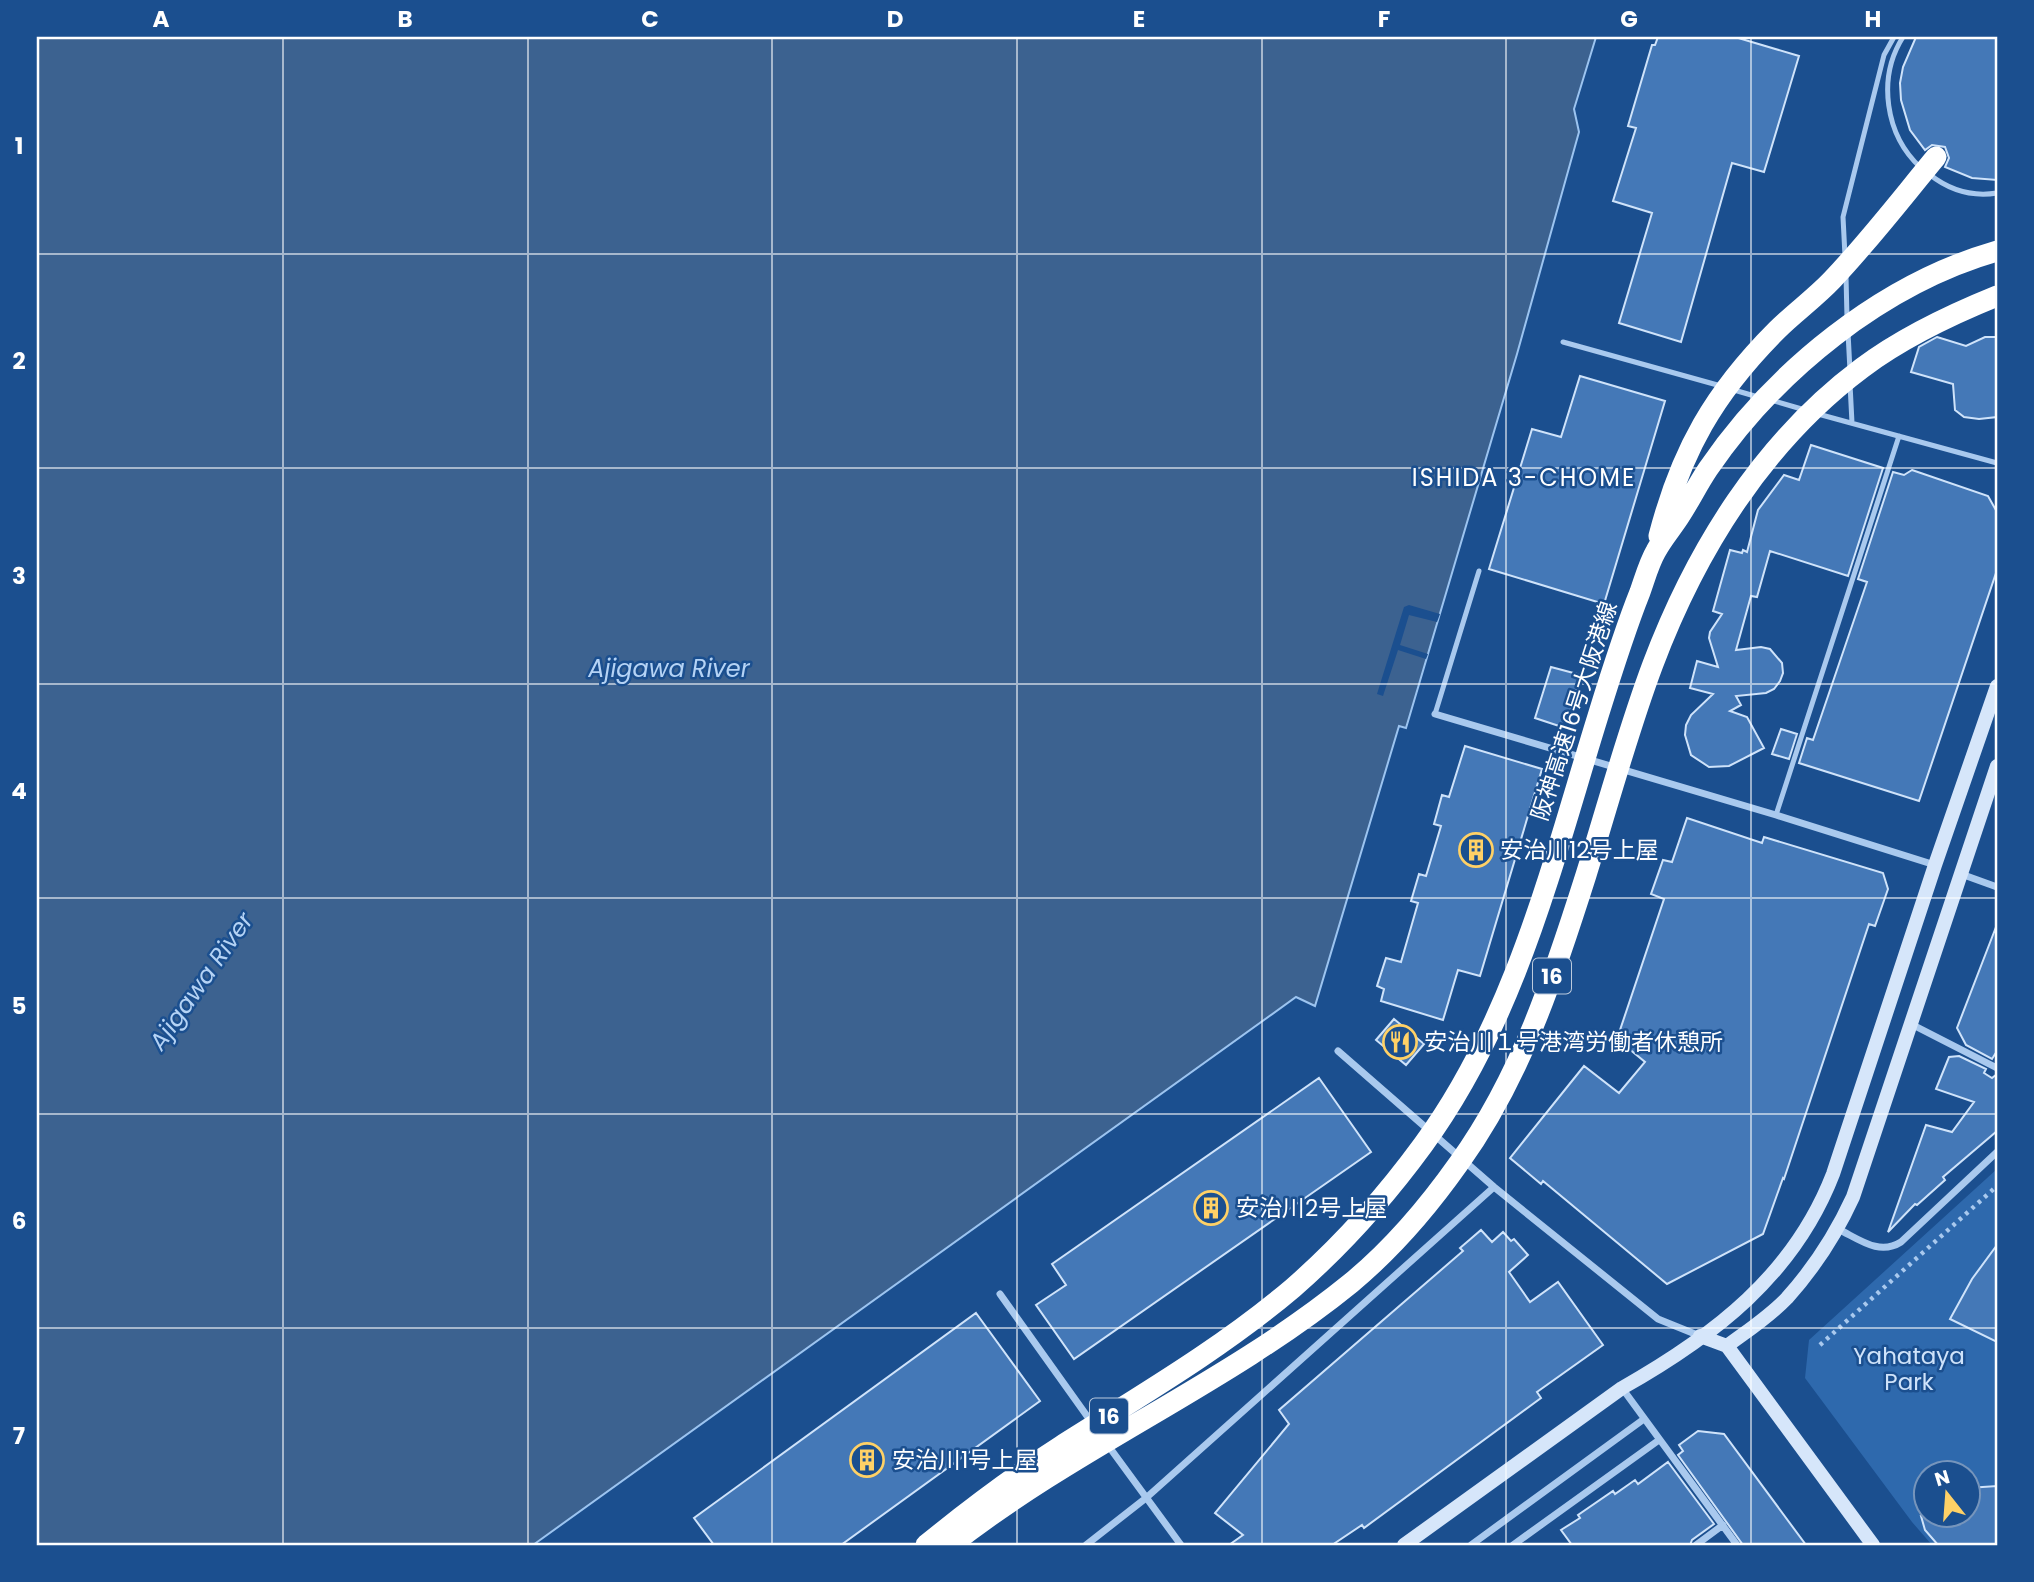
<svg xmlns="http://www.w3.org/2000/svg" width="2034" height="1582" font-family="Poppins,'Noto Sans JP',sans-serif">
<style>
.green{fill:#2e69ad;fill-rule:evenodd}
.water{fill:#3c6290;stroke:#9cc4f0;stroke-width:2}
.pier{fill:#1b4f8f}
.building{fill:#4478b7;stroke:#cfe3fa;stroke-width:2}
.lines{fill:none;stroke-linecap:round;stroke-linejoin:round}
.path{stroke:#a9c9ee;stroke-width:4.5;stroke-dasharray:3.5 5;stroke-linecap:butt}
.lane{stroke:#a9c9ee;stroke-width:5}
.street{stroke:#a9c9ee;stroke-width:7}
.secondary{stroke:#d6e6fa;stroke-width:14}
.highway-bridge{stroke:#fff;stroke-width:21}
.grid{fill:none;stroke:#fff;stroke-width:2;stroke-opacity:0.55}
.labels{text-anchor:middle;dominant-baseline:central;stroke-width:5;stroke-linejoin:round;paint-order:stroke}
.shield{fill:#1b4f8f;stroke:#bbcadd;stroke-width:2}
.shield-label{font-size:21px;font-weight:bold;fill:#fff}
.street-label{font-size:23px;fill:#fff;stroke:#1b4f8f}
.poi-label{font-size:23px;fill:#fff;stroke:#1b4f8f;text-anchor:start}
.park-label{font-size:23px;fill:#cfe3fa;stroke:#1b4f8f}
.neighbourhood-label{font-size:24px;letter-spacing:2px;fill:#fff;stroke:#1b4f8f}
.water-label{font-size:24px;font-style:italic;fill:#b5d3f5;stroke:#1b4f8f}
.neatline{fill:none;stroke:#fff;stroke-width:2.5}
.grid-label{font-size:23px;text-anchor:middle;font-weight:bold;fill:#fff}
</style>
<rect width="100%" height="100%" fill="#1b4f8f"/>
<!-- green -->
<path class="green" d="M1997,1169v376h-65l-20,-23 -107,-144 4,-38zM1926,1474h42v42h-42z"/>
<!-- water -->
<path class="water" d="M37,37h1559l-22,72 5,23 -62,222 -111,374 -7,-2 -84,280 -19,-9 -763,548h-496z"/>
<!-- pier -->
<path class="pier" d="M1409,605l31,9 -3,8 -28,-7 -9,30 28,9 -2,5 -28,-9 -15,46 -6,-2 27,-87z"/>
<!-- building -->
<path class="building" d="M1658,37h77l64,19 -35,116 -32,-9 -51,179 -62,-19 33,-110 -39,-12 23,-73 -8,-2 24,-81h3z
M1916,37h81v143l-25,-2 -27,-11 4,-9 -4,-11 -13,-2 -7,5 -15,-20 -9,-30 -1,-17 3,-16z
M1937,337l29,9 19,-9h12v80l-18,2 -15,-2 -9,-7 -2,-26 -42,-12 8,-25z
M1580,376l85,25 -61,203 -115,-35 43,-140 29,8z
M1811,445l72,23 -35,108 -78,-25 -13,46 -6,-1 -15,54 25,-3 9,2 12,14 1,10 -3,8 -6,8 -8,4 -30,3 5,9 -11,6 17,6 17,31 -35,18 -20,1 -18,-12 -6,-20 1,-10 5,-10 22,-21 -23,-6 7,-27 21,6 -9,-29 1,-6 12,-18 -9,-3 17,-61 12,3 1,-3 4,2 11,-42 26,-35 15,5z
M1912,470l76,26 9,16v58l-78,231 -120,-38 8,-25 6,2 54,-158 -9,-3 35,-107 11,3z
M1551,667l30,8 -16,53 -30,-10z
M1781,729l16,5 -8,25 -17,-5z
M1465,746l77,23 -62,207 -22,-6 -15,50 -62,-19 3,-12 -7,-3 9,-28 15,4 17,-59 -7,-2 8,-27 7,2 15,-50 -7,-2 8,-29 7,2z
M1687,818l75,25 2,-6 119,36 5,16 -13,37 -6,-2 -85,255 -1,-1 -20,56 -96,50 -124,-103 -2,3 -31,-26 74,-92 35,27 26,-31 -28,-23 47,-140 -13,-5 12,-34 9,2z
M1996,927l1,124 -5,8 -26,-14 -9,-17z
M1394,1019l30,25 -18,21 -30,-25z
M1959,1056l27,13 -2,4 8,5 5,-4v57l-54,46 2,3 -28,25 -2,-1 -27,28 38,-107 26,7 22,-30 -38,-13 13,-32z
M1319,1078l52,74 -297,207 -38,-54 30,-20 -14,-21z
M1481,1230l11,12 11,-10 8,9 3,-2 14,16 -19,17 21,30 28,-20 45,63 -66,47 4,6 -177,130 -2,-3 -30,20h-103l14,-10 -28,-22 74,-89 -10,-14 184,-159 -3,-3z
M1997,1245v97l-47,-23 22,-40z
M976,1313l64,88 -199,144h-127l-20,-27z
M1698,1431l26,3 82,111h-63l-65,-90 5,-4 -4,-6z
M1668,1462l46,62 -22,16 -2,5h-118l-11,-15 19,-12 -2,-3 35,-24 2,3 20,-14 3,4z
M1997,1486v59h-59l-13,-15 -4,-14h47v-28z"/>
<g class="lines">
<!-- path -->
<path class="path" d="M1820,1345l177,-159"/>
<!-- lane -->
<path class="lane" d="M1903,37c-26,41 -18,98 18,131
M1929,174c20,16 43,23 68,19
M1845,256l-2,-39 41,-162 10,-18
M1846,276l1,42
M1848,332l2,39
M1563,342l158,44
M1850,384l2,39
M1734,390l24,7
M1771,400l34,10
M1818,414l179,49
M1435,714l44,-143
M1776,815l123,-379"/>
<!-- street -->
<path class="street" d="M1435,714l341,101 159,50
M1961,874l36,13
M1911,1024l86,44
M1338,1051l156,136 164,132 42,17
M1838,1229c21,10 41,27 63,13l96,-90
M1000,1294l92,129
M1622,1388l115,157
M1107,1444l74,101
M1086,1545l60,-47 348,-311
M1471,1545l173,-126
M1513,1545l146,-105
M1696,1545l27,-20"/>
<!-- secondary -->
<path class="secondary" d="M1700,1336l27,10 146,199
M1727,1346c20,-15 42,-29 60,-48 27,-30 49,-64 66,-101l144,-431
M1404,1545l218,-157c92,-52 172,-113 211,-214l102,-309 62,-179"/>
<!-- highway-bridge -->
<path class="highway-bridge" d="M1659,536c22,-85 55,-143 118,-206 17,-17 38,-32 55,-50 37,-39 70,-82 104,-123
M926,1545c43,-35 88,-69 135,-99 79,-50 160,-97 232,-158 48,-42 92,-91 130,-143 93,-127 129,-281 175,-429 13,-42 26,-84 42,-124 5,-14 9,-29 16,-41 7,-13 17,-24 25,-37 9,-14 17,-30 27,-45 67,-98 174,-185 289,-218
M951,1545c126,-99 276,-161 400,-262 41,-34 77,-76 108,-120 62,-86 95,-187 127,-288 22,-70 41,-142 67,-211 43,-114 110,-222 209,-296 41,-31 88,-53 135,-72"/>
</g>
<!-- grid -->
<path class="grid" d="M283,37v1508M528,37v1508M772,37v1508M1017,37v1508M1262,37v1508M1506,37v1508M1751,37v1508M37,254h1960M37,468h1960M37,684h1960M37,898h1960M37,1114h1960M37,1328h1960"/>
<!-- icons -->
<defs>
<g id="building-ring" transform="scale(1.75)"><circle r="9.5" fill="#1b4f8f" stroke="#ffd166" stroke-width="1.5"/><path d="M-4-6H4V6H1V3H-1V6H-4ZM-2.5-4.3h1.7v1.8h-1.7ZM.8-4.3h1.7v1.8H.8ZM-2.5-1h1.7V.8h-1.7ZM.8-1h1.7V.8H.8Z" fill="#ffd166"/></g>
<g id="restaurant-ring" transform="scale(1.75)"><circle r="9.5" fill="#1b4f8f" stroke="#ffd166" stroke-width="1.5"/><path d="M-5-6h1v4h1v-4h1v4h1v-4h1v5L-1.5 .5V6h-2V.5L-5-1ZM5-6V6H3V1.5H1.5Q1.5-4 5-6Z" fill="#ffd166"/></g>
</defs>
<g fill-rule="evenodd">
<use href="#building-ring" x="1476" y="850"/>
<use href="#restaurant-ring" x="1400" y="1042"/>
<use href="#building-ring" x="1211" y="1208"/>
<use href="#building-ring" x="867" y="1460"/>
</g>
<g class="labels">
<!-- shield labels -->
<g class="shield">
<rect x="1533" y="958.5" width="38" height="35" rx="5"/>
<rect x="1090" y="1398.5" width="38" height="35" rx="5"/>
</g>
<g class="shield-label">
<text x="1552" y="976">16</text>
<text x="1109" y="1416">16</text>
</g>
<!-- street labels -->
<g class="street-label">
<text transform="translate(1574 711) rotate(-72)">阪神高速16号大阪港線</text>
</g>
<!-- poi labels -->
<g class="poi-label">
<text x="1500" y="850">安治川12号上屋</text>
<text x="1424" y="1042">安治川１号港湾労働者休憩所</text>
<text x="1236" y="1208">安治川2号上屋</text>
<text x="892" y="1460">安治川1号上屋</text>
</g>
<!-- park labels -->
<g class="park-label">
<text x="1909" y="1356">Yahataya<tspan x="1909" dy="26">Park</tspan></text>
</g>
<!-- neighbourhood labels -->
<g class="neighbourhood-label">
<text x="1524" y="477">ISHIDA 3-CHOME</text>
</g>
<!-- water labels -->
<g class="water-label">
<text x="669" y="668">Ajigawa River</text>
<text transform="translate(201 981) rotate(-55)">Ajigawa River</text>
</g>
</g>
<!-- border -->
<rect width="2034" height="1582" fill="none" stroke="#1b4f8f" stroke-width="77"/>
<!-- north arrow -->
<g transform="translate(1947 1494) rotate(343)"><circle r="33" fill="#1b4f8f" stroke="#7695bc" stroke-width="2"/>
<path d="M0-5L12 26L0 18L-12 26Z" fill="#ffd166"/>
<text y="-10" font-size="19" font-weight="bold" text-anchor="middle" fill="#ffffff">N</text>
</g>
<rect x="38" y="38" width="1958" height="1506" class="neatline"/>
<g class="grid-label">
<text x="161" y="27">A</text>
<text x="405" y="27">B</text>
<text x="650" y="27">C</text>
<text x="895" y="27">D</text>
<text x="1139" y="27">E</text>
<text x="1384" y="27">F</text>
<text x="1629" y="27">G</text>
<text x="1873" y="27">H</text>
<text x="19" y="154">1</text>
<text x="19" y="369">2</text>
<text x="19" y="584">3</text>
<text x="19" y="799">4</text>
<text x="19" y="1014">5</text>
<text x="19" y="1229">6</text>
<text x="19" y="1444">7</text>
</g>
</svg>
